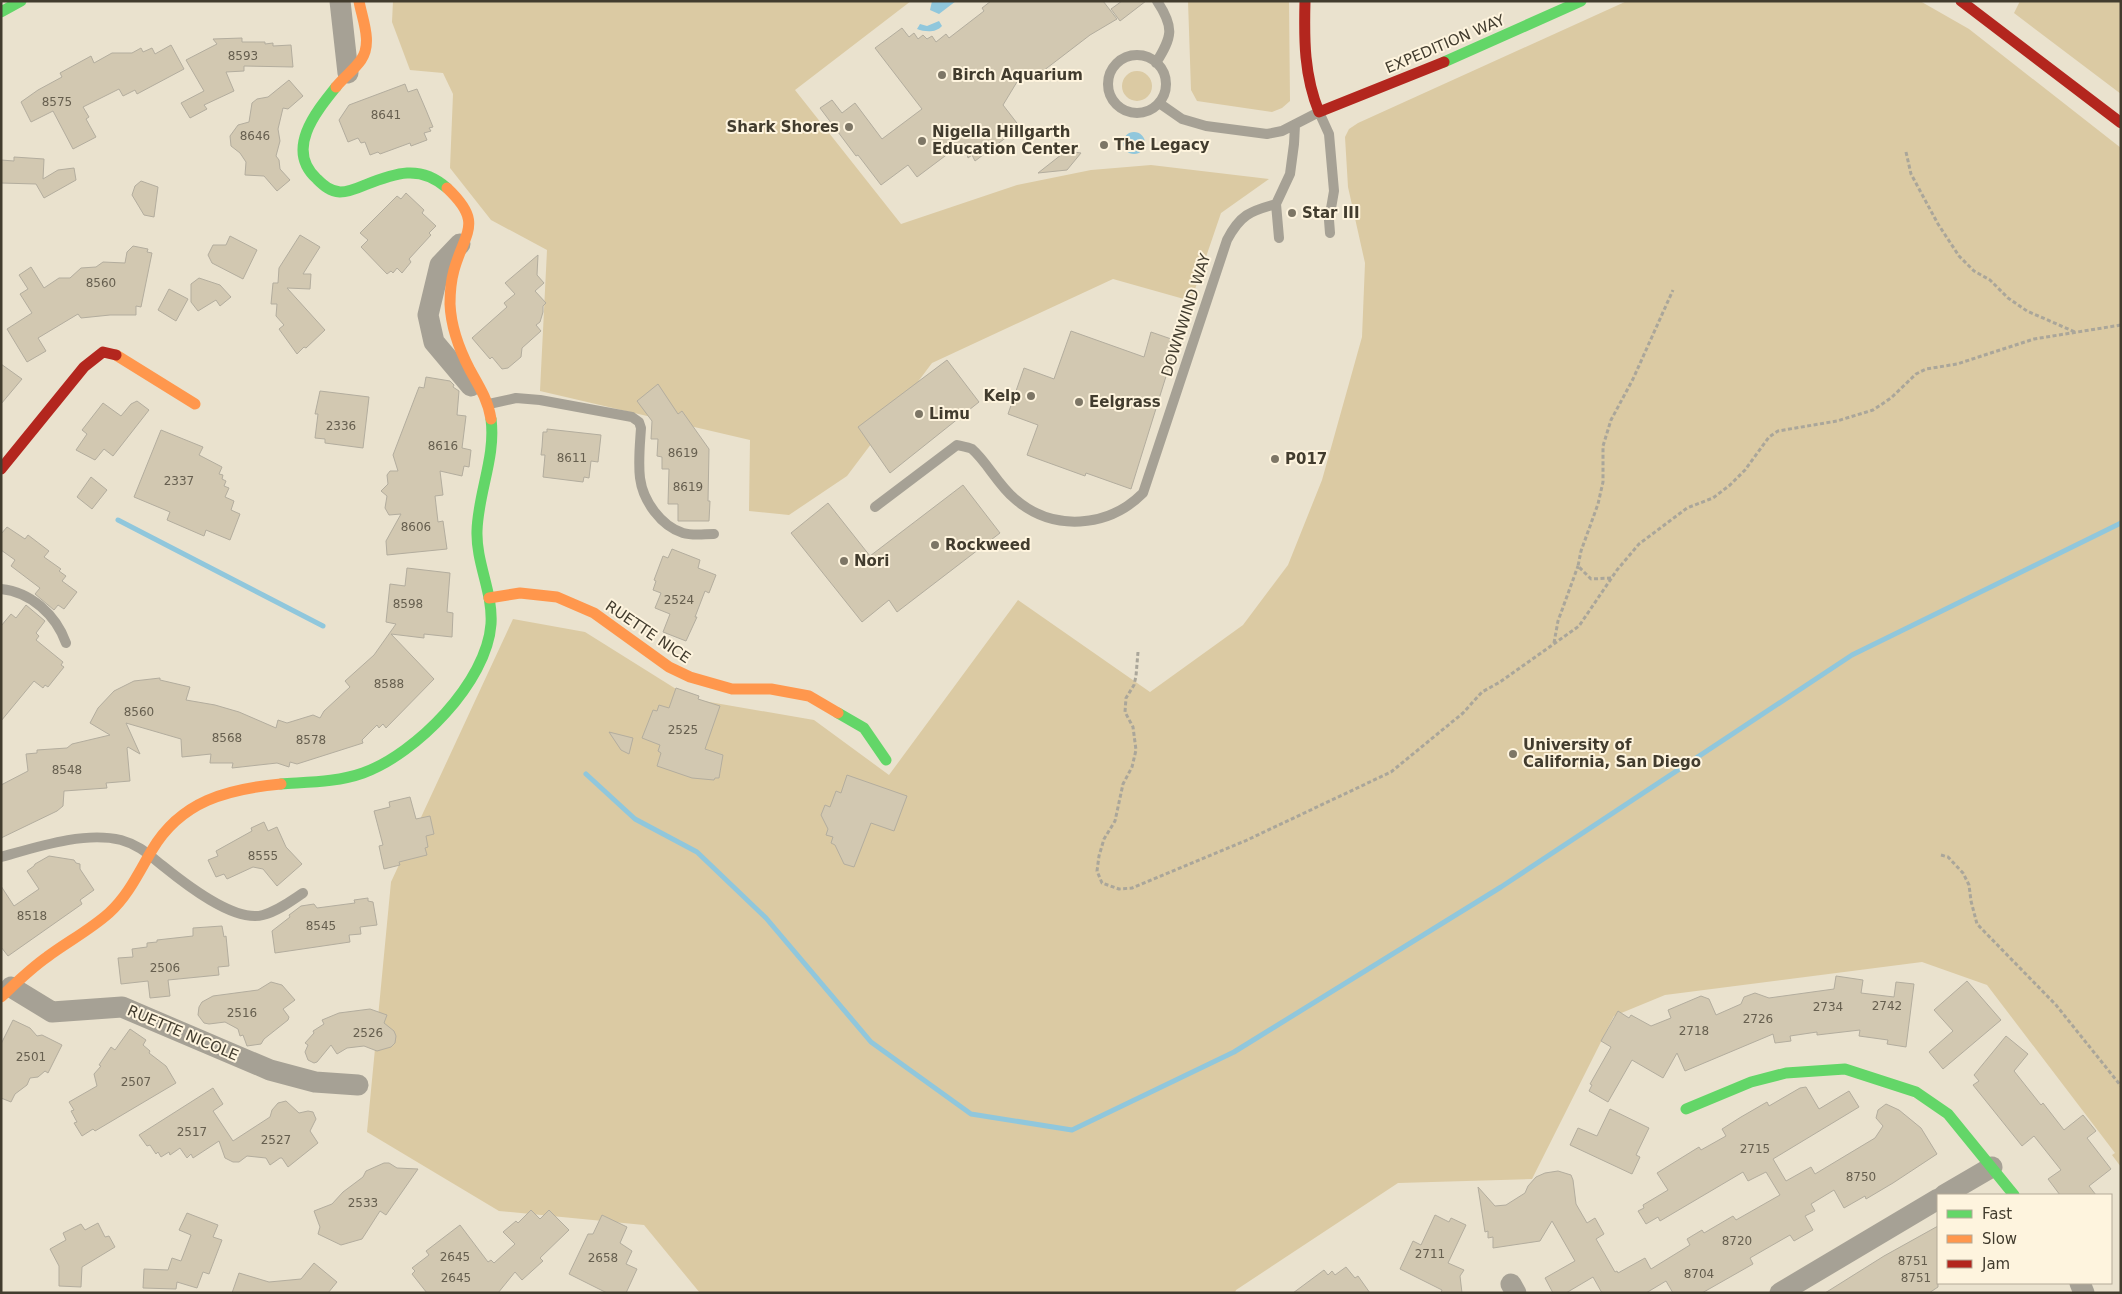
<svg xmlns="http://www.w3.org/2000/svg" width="2122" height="1294" font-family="'DejaVu Sans',sans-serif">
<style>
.green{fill:#dbcaa3}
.water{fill:#90c7dc}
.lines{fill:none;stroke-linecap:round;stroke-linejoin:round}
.stream{stroke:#90c7dc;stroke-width:5}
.building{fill:#d2c8b1;stroke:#b3ad9e}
.path{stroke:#aaa69a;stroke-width:3;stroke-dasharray:4 2.5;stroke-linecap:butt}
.lane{stroke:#a6a195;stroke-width:10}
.street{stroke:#a6a195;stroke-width:21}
.fast{stroke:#63d668;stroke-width:11}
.slow{stroke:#ff974d;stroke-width:11}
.jam{stroke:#b3261e;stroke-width:11}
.poi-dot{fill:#7d7666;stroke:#fef4de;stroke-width:2}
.labels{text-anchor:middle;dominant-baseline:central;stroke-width:4;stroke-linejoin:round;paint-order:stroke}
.number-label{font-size:12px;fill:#665f4f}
.street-label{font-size:15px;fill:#423c2e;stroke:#fef4de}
.poi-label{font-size:15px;font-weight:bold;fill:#423c2e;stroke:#fef4de;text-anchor:start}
</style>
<rect width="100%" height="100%" fill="#eae2ce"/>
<!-- green -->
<path class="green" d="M393,1h518l-116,89 106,134 116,-39 74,-15 60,-5 118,14 -48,34 -30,88 -78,-22 -181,84 -85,113 -58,39 -40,-4 1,-71 -210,-49 7,-141 -56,-30 -41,-52 3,-74 -10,-21 -33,-3 -18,-48z
M1188,1h101l1,100 -8,7 -10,4 -75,-11 -6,-11z
M1627,1h293l49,28 152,119v1019l-9,-12 3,-2 -128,-168 -65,-23 -257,33 -51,21 -82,163 -134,4 -162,107 -1,3h-535l-56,-68 -145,-14 -132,-79 24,-250 122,-263 72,13 107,67 122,21 75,55 129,-175 132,92 93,-67 45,-60 34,-85 40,-143 3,-74 -17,-76 -3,-50 4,-8 9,-6z
M2020,1h101v93l-107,-81z
M1122 86a15 15 0 1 1 30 0a15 15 0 1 1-30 0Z"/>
<!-- water -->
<path class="water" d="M932,1h24l-17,13 -9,-4z
M939,21l3,5c-6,7 -17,6 -25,3l3,-5 7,2z
M1123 143a11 11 0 1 1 22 0a11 11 0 1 1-22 0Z"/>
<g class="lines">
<!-- stream -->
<path class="stream" d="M118,520l205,106
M586,774l49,45 62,33 69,66 105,124 100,72 101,16 162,-78 267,-165 351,-232 269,-132"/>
</g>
<!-- building -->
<path class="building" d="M991,1h112l14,18 -27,16 -60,46 -7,-9 -20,33 17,22 -45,34 -3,-6 -4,3 -3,-12 -9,8 -3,-4 -36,27 -9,-12 -27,20 -23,-30 -2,1 -36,-48 12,-8 10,13 13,-10 27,36 40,-30 -47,-61 27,-20 7,9 5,-4 4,6 5,-4 4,4 5,-3 4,6 10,-8 3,4 35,-27 -2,-3z
M1122,1h24l-26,20 -9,-12z
M242,38v4h23v2l8,-1v3l18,-1 2,22 -49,-1v5l-18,1 8,19 -30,14 3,4 -17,9 -9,-15 23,-12 -18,-31 31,-16 -4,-5z
M171,45l13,24 -47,25 -2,-4 -12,6 -4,-7 -36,18 6,10 -3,2 10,18 -23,12 -20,-38 -22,11 -10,-20 17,-12 24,-13 -2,-4 31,-17 3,7 18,-10h20l9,-5 2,4 9,-4 3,6z
M289,80l14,16 -15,13 -5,-1 -5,21 2,12 -4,15 3,4 1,9 10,11 -13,11 -13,-15 -19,-1 1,-13 -6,-9 -9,-7 -1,-10 8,-11 11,-3 3,-19 5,-4 11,-2z
M405,84l3,8 9,-3 9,21 7,17 -4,1 2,3 -7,2 3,7 -16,6 -1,-3 -30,11 -2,-2 -8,3 -5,-13 -4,1 -3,-5 -10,4 -9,-22 10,-15z
M1066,151l15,2 -14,17 -29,3z
M14,157l30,2 -1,20 15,-9 16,-2 2,12 -32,18 -8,-14 -35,-1v-23l13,1z
M141,181l17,6 -4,30 -10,-2 -12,-20 3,-9z
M406,193l18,17 -2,3 14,13 -7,7 2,2 -22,24 2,3 -9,11 -5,-5 -4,5 -2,-2 -4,3 -26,-27 7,-7 -8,-7 37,-37 4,3z
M300,235l20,12 -17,27h8l-1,15 -23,-1 38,42 -19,18 -2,-1 -7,7 -18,-25 5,-4 -8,-9 1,-12h-6l2,-21h5l1,-15z
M230,236l27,14 -14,29 -31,-16 -4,-8 5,-10h13z
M133,246l15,3 -1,3 5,1 -11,54 -5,-1v9h-26l-29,3 -3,-4 -40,24 8,13 -19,11 -20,-33 25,-16 -12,-19 8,-5 -9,-14 12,-8 13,21 15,-10h11l11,-10 15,-1 7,-5 22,1 2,-11z
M538,255l-1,20 7,8 -9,8 11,12 -3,3v6l-3,10 -4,3 5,6 -19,17 -1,9 -13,11 -6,1 -10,-12 -2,2 -18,-21 35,-31 -3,-4 11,-9 -10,-11z
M199,278l21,7 11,12 -11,9 -4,-6 -18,11 -7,-9v-18z
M169,289l19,10 -12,22 -18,-11z
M1071,331l73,26 7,-25 26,9 -46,148 -45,-16 -1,3 -58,-21 11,-30 -30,-11 16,-46 30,11z
M947,360l32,42 -89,71 -32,-46z
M1,364l21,15 -21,25z
M426,377l24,4 4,4 -1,2 6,4 -2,24 9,1 -4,32 9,2 -2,17 -5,-1 -2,10 -22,-5 3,24 -8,1 3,26 5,-1 4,28 -60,6 -1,-14 15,-27 -12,1 -4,-7 2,-12 -6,-5 7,-7 -1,-9 3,-4h8l-5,-16 26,-68 5,1z
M658,384l20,30 4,-3 27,38 -1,52h2l-1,20h-31v-17h-10l1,-35h-7v-12l-5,-1 1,-17h-7l1,-18 -15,-20z
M320,391l49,6 -6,51 -38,-5v-4l-10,-1 3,-24h-3z
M137,401l12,9 -36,46 -9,-7 -9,11 -19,-10 11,-16 -5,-4 21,-27 18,13 10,-12z
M547,429l54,6 -3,27 -7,-1 -2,17 -5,-1 -1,5 -40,-5 2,-22h-4l1,-8 1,-15h4z
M161,430l42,17 -4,8 23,12 -3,7 4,1 -1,4 4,2 -2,5 5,2 -4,9 9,4 -3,9 9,4 -10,26 -24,-10 -2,6 -37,-16 3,-8 -36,-15z
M91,477l16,13 -15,19 -15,-12z
M963,485l37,48 -103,79 -8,-12 -27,22 -71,-89 37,-30 42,53z
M7,527l18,12 3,-4 21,16 -5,6 17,12 -2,2 7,5 -4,5 15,11 -13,17 -6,-4 -4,5 -19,-16 5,-6 -29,-22 4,-6 -14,-10v-16z
M672,549l28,11 -2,8 18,7 -7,18 -4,-2 -10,26h2l-11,24 -23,-9 7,-18 -15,-6 6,-15 -8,-3 3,-9 -2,-1 9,-24 5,2z
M407,568l43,5 -3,39 6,1 -1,24 -28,-3v4l-33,-4 43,45 -48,49 -3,-4 -4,4 -2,-3 -15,15 1,3 -66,21 -7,-2 -1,5 -12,-4 -45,5 1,-5h-23l1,-9 -29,3 -1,-18 -55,-16 14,31 -12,-7 -1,1 3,33 -24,2 1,5 -43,3 -1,15 -6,5 -56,27v-53l27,-14 -2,-17 11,-1v-3l30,-2 5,-4 38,-9 -20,-12 8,-15 16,-17 20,-10 26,-3v2l30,7 -4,13 29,5 24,7 37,16 2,-8 9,3 26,-8 7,3 4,-7 26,-24 -5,-6 29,-26 22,-31 -10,-2 4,-38 15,2z
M26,605l19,16 -9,12 3,3 -3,4 27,22 -2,3 3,2 -16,20 -3,-2 -2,3 -9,-7 -33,40v-95l10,-12 5,4z
M676,688l23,8 -1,3 22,7 -15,43 18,6 -4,23h-4l-1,2 -22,-2 -35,-12 4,-13 -3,-2 2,-6 -18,-7 11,-28 4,1 2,-6 10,3z
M609,732l24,6 -4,16 -8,-4z
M847,775l60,21 -13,35 -23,-8 -17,44 -10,-3 -9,-19 -4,-2 2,-6 -7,-2 2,-6 -7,-14 4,-10 5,2 6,-16 5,2z
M410,797l6,22 14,-3 4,18 -8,2 2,11 -3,1 2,7 -28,7 1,3 -16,4 -5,-23 4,-1 -9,-34 16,-4 -1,-5z
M264,822l4,9 9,-4 9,20 16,17 -25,22 -14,-17 -10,-2 -26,12 -3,-5 -8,3 -8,-17 10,-4 -2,-5 36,-20 -1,-3z
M49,856l25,4 2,3 4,1v5l14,21 -14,10 2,4 -74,52 -7,-9v-61l13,20 25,-17 -12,-18 7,-5 1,-2z
M368,898v3l5,1 4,23 -17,2 1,7 -12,1 1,7 -75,11 -3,-22 18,-14 -1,-2 12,-9 13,-2 3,4 38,-5 -1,-3z
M222,926l2,11 2,-1 3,30 -11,1 1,8 -51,5 2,16 -20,2 -2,-17 -27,3 -3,-26 15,-1 -1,-8 15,-2v-4l10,-1v-2l36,-4v-8z
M1836,976l27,4 -2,13 33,4 2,-15 18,2 -8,63 -19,-3 1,-4 -29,-4 1,-6 -43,5v-3l-27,4 1,5 -16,2 -2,-9 -88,37 -8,-18 -14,25 -31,-18 -24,42 -19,-11 3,-6 -2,-1 21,-37 -10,-6 17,-30 11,7 2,-3 20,11 20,-8 -3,-8 33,-14 8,3 7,16 25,-11 3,-7 11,-4 14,5 65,-9z
M1967,981l34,39 -58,49 -14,-17 24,-21 -19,-21z
M271,982l11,3 13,15 -12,9 6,8 -1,3 -24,19 -3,5 -14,2 -4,-11 -3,1 -2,-7 -13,-7 -16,2 -5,-1 -6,-8 1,-8 3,-5 11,-6 45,-6z
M370,1009l17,6 -3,8 10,8 2,5 -1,7 -4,4 -14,4 -13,-5 -17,2 -10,6 -6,-9 -14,17 -3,1 -6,-3 -3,-8 3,-7 -3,-2 9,-10 -1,-2 11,-7 -2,-4 17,-7z
M13,1020l17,8 7,8 5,-1 20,10 -14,28 -3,-2 -7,6 -8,1 -3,7 -12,9 -4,8 -10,-4v-54z
M130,1029l16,11 -3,5 7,6 -1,2 17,13 10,17 -81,48 -2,-2 -11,7 -8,-13 3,-1 -6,-11 3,-1 -5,-8 28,-16 -3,-12 7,-8 -2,-1 12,-18 4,3z
M2006,1036l22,18 -14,17 27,34 2,-2 21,27 19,-15 13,16 -9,7 24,31 -22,17 7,9h-36l-12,-16 13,-9 -27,-34 -12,10 -49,-61 6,-4 -5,-6z
M1806,1087l13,22 30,-18 10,16 -86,52 13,22 25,-14 4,7 60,-36 8,-12 -7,-8 2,-8 8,-6 13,6 22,18 16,26 -44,29 -27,16 -1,-3 -21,12 -10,-18 -23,14 4,7 -10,5 8,14 -19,11 -4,-6 -40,23 3,6 -51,29h-29l-7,-12 -20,12h-44l-9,-16 -27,16h-13l-8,-15 30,-17 -23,-40 -12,20 -47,7v-11l-5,1v-7l-3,1 -7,-45 17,19 11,-1 19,-12 3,-7 8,-9 9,-4 13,-2 13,4 2,5 3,24 11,19 8,-5 9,16 -8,5 19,33 2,-1 1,2 27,-15 6,11 39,-24 -3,-6 15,-9 2,3 29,-17 3,4 44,-25 -14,-23 -18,9 -5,-9 -83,49 -2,-4 -12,7 -8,-13 6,-3 -1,-3 25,-15 -11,-17 42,-26 2,3 25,-14 -4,-7 19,-12 26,-15 2,4 31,-18z
M213,1088l10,16 -10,7 20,30 37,-24 2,-7 6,-7 8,-2 13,12 9,-2 5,1 3,7 -6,12 8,12 -30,24 -6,-9h-2l-10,7 -4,-7 -19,-2 -8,6h-6l-8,-4 -6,-17 -26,17 -2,-4 -4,4 -7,-10 -10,7 -1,-3 -8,5 -3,-5 -2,2 -6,-9 -3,1 -8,-11z
M1610,1109l39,19 -13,27 4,2 -8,17 -62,-29 8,-17 19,8z
M384,1163h5l8,5 21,1 -32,46 -6,-4 -18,28 -21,6 -23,-11 2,-7 -6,-16 18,-7 11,-12 20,-15 3,-6z
M531,1210l9,9 9,-9 20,20 -29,28 3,3 -21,19 -7,-8 -17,21h-71l-15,-19 3,-3 -3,-3 17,-13 -3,-4 34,-26 28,37 3,-2 3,3 21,-19 -12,-12 13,-11 2,2z
M187,1213l31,12 -5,12 9,3 -13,34 -6,-2 -6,16 -20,-6 -1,7 -33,-1 1,-19 24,1 4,-12 9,3 10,-26 -12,-5z
M602,1215l25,12 -7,16 12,8 -6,13 11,5 -11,24h-19l-38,-19 19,-40h5z
M1435,1215l14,7 2,-4 15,7 -18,38 16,7 -4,6 2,17h-21l1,-3 -42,-21 13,-28 8,4z
M98,1223l7,14 4,-1 6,11 -33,20 -1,20 -22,-1v-20l-9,-17 16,-9 -3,-7 18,-9 4,6z
M1938,1226v61l-9,6h-104l59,-37z
M314,1263l23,19 -9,11h-96l7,-20 30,9 32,-3z
M1346,1267l9,11 3,-2 12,17h-77l31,-23 4,5 4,-4 3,4z"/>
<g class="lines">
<!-- path -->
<path class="path" d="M1906,152l5,22 27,50 21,32 15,15 16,9 18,18 19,13 48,21
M1611,578l-20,1 -13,-13 3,-15 17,-47 5,-22v-36l8,-26 22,-41 40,-89
M1554,643l4,-22 20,-55
M1138,652l-2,24 -2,9 -8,13 -1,14 8,15 3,23 -4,17 -9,17 -8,37 -11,18 -5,17 -2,15 5,12 17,6 13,-1 113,-47 146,-69 72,-59 19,-21 18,-10 79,-56 38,-56 22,-26 48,-36 26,-10 17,-13 15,-15 24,-33 9,-6 59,-10 36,-11 18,-12 25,-24 10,-5 31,-5 77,-25 87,-14
M1941,855l7,2 15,16 6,12 2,16 6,23 79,81 65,81"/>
<!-- lane -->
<path class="lane" d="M1108 84a29 29 0 1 1 58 0a29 29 0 1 1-58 0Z
M1156,63c16,-26 19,-35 1,-62
M1159,103l23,16 24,7 61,8 15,-3 37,-19 10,22 5,57 -5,29 1,13
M1279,238l-3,-34 14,-30 4,-30 1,-19
M489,404l27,-6 24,2 92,17 7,5 2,6c-1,16 -3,33 -1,50 3,23 21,48 43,55 10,3 21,1 31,1
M875,507l82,-62c4,1 11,2 15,4 15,13 26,36 43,50 38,33 93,29 128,-6l84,-253c13,-25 23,-29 49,-36
M1,589c30,3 55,26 65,54
M1,857c36,-10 83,-26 120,-17 18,5 27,14 42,26 21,17 71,57 100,49 15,-4 28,-14 40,-22"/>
<!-- street -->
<path class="street" d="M340,1l8,72
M460,244l-20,21 -12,50 6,27 37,44
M11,987l41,25 70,-5 148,63 45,12 43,3
M1944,1195l48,-28
M2080,1283l4,10
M1511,1284l5,9
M1780,1293l158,-94"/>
<!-- fast -->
<path class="fast" d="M1,12l20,-11
M1444,62l137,-61
M336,87c-21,26 -51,63 -19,92 7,7 13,12 23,13 8,0 18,-4 25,-7 30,-12 55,-21 82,3
M838,713l26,15 22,32
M281,784c27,-2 57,-2 82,-11 53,-19 124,-91 128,-149 2,-32 -15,-61 -14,-93 1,-38 19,-74 14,-112
M1686,1109l65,-27 35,-9 59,-4 71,23 32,22 66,81"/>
<!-- slow -->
<path class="slow" d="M336,87c8,-10 18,-17 25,-27 12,-17 1,-41 -2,-59
M447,188c37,35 18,43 7,82 -3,11 -4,23 -4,34 1,24 9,45 20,66 9,16 18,30 21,49
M116,355l79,49
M489,598l31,-5 37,4 37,16 75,54 21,10 42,12h39l38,7 29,17
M1,997c15,-14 29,-28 46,-40 20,-15 43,-27 62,-44 19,-17 30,-41 43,-63 29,-49 75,-61 129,-66"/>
<!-- jam -->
<path class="jam" d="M1305,1c-1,39 -1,74 14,111l125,-50
M1961,1l160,122
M1,469l83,-102 19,-15 13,3"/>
</g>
<!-- markers -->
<g class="poi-dot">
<circle cx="942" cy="75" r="5"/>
<circle cx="849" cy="127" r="5"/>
<circle cx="922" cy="141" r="5"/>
<circle cx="1104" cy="145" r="5"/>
<circle cx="1292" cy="213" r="5"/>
<circle cx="1031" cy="396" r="5"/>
<circle cx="1079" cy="402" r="5"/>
<circle cx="919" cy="414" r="5"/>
<circle cx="1275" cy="459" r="5"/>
<circle cx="935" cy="545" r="5"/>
<circle cx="844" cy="561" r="5"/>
<circle cx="1513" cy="754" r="5"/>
</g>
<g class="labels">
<!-- number labels -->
<g class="number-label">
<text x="243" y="56">8593</text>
<text x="57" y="102">8575</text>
<text x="386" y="115">8641</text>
<text x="255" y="136">8646</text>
<text x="101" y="283">8560</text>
<text x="341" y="426">2336</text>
<text x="443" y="446">8616</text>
<text x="683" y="453">8619</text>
<text x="572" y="458">8611</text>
<text x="179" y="481">2337</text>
<text x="688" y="487">8619</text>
<text x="416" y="527">8606</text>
<text x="679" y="600">2524</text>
<text x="408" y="604">8598</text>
<text x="389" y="684">8588</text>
<text x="139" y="712">8560</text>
<text x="683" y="730">2525</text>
<text x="227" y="738">8568</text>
<text x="311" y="740">8578</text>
<text x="67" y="770">8548</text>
<text x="263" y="856">8555</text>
<text x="32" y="916">8518</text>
<text x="321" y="926">8545</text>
<text x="165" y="968">2506</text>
<text x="1887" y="1006">2742</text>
<text x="1828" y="1007">2734</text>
<text x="242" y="1013">2516</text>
<text x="1758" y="1019">2726</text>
<text x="1694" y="1031">2718</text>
<text x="368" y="1033">2526</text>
<text x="31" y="1057">2501</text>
<text x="136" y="1082">2507</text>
<text x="192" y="1132">2517</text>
<text x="276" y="1140">2527</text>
<text x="1755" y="1149">2715</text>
<text x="1861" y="1177">8750</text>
<text x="363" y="1203">2533</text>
<text x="1737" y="1241">8720</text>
<text x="1430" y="1254">2711</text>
<text x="455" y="1257">2645</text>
<text x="603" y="1258">2658</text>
<text x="1913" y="1261">8751</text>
<text x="1699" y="1274">8704</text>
<text x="456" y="1278">2645</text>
<text x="1916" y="1278">8751</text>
</g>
<!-- street labels -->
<g class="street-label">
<text transform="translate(1445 44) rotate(-23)">EXPEDITION WAY</text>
<text transform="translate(1186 315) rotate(-72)">DOWNWIND WAY</text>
<text transform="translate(648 632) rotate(34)">RUETTE NICE</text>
<text transform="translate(183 1033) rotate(23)">RUETTE NICOLE</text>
</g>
<!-- poi labels -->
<g class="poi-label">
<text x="952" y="75">Birch Aquarium</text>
<text x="839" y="127" text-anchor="end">Shark Shores</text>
<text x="932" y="132">Nigella Hillgarth<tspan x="932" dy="17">Education Center</tspan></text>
<text x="1114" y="145">The Legacy</text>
<text x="1302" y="213">Star III</text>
<text x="1021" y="396" text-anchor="end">Kelp</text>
<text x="1089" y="402">Eelgrass</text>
<text x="929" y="414">Limu</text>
<text x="1285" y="459">P017</text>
<text x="945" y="545">Rockweed</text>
<text x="854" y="561">Nori</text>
<text x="1523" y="745">University of<tspan x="1523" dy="17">California, San Diego</tspan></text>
</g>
</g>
<!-- border -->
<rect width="2122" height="1294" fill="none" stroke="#423c2e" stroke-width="5"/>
<!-- legend -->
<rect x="1937" y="1194" width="175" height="90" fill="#fef4de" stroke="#b3aa98"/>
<rect x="1947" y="1210" width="25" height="8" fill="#63d668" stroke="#b3aa98"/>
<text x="1982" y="1219" font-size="15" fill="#423c2e">Fast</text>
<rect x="1947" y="1235" width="25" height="8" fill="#ff974d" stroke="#b3aa98"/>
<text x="1982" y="1244" font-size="15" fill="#423c2e">Slow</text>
<rect x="1947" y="1260" width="25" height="8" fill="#b3261e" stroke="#b3aa98"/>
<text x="1982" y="1269" font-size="15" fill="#423c2e">Jam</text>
</svg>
